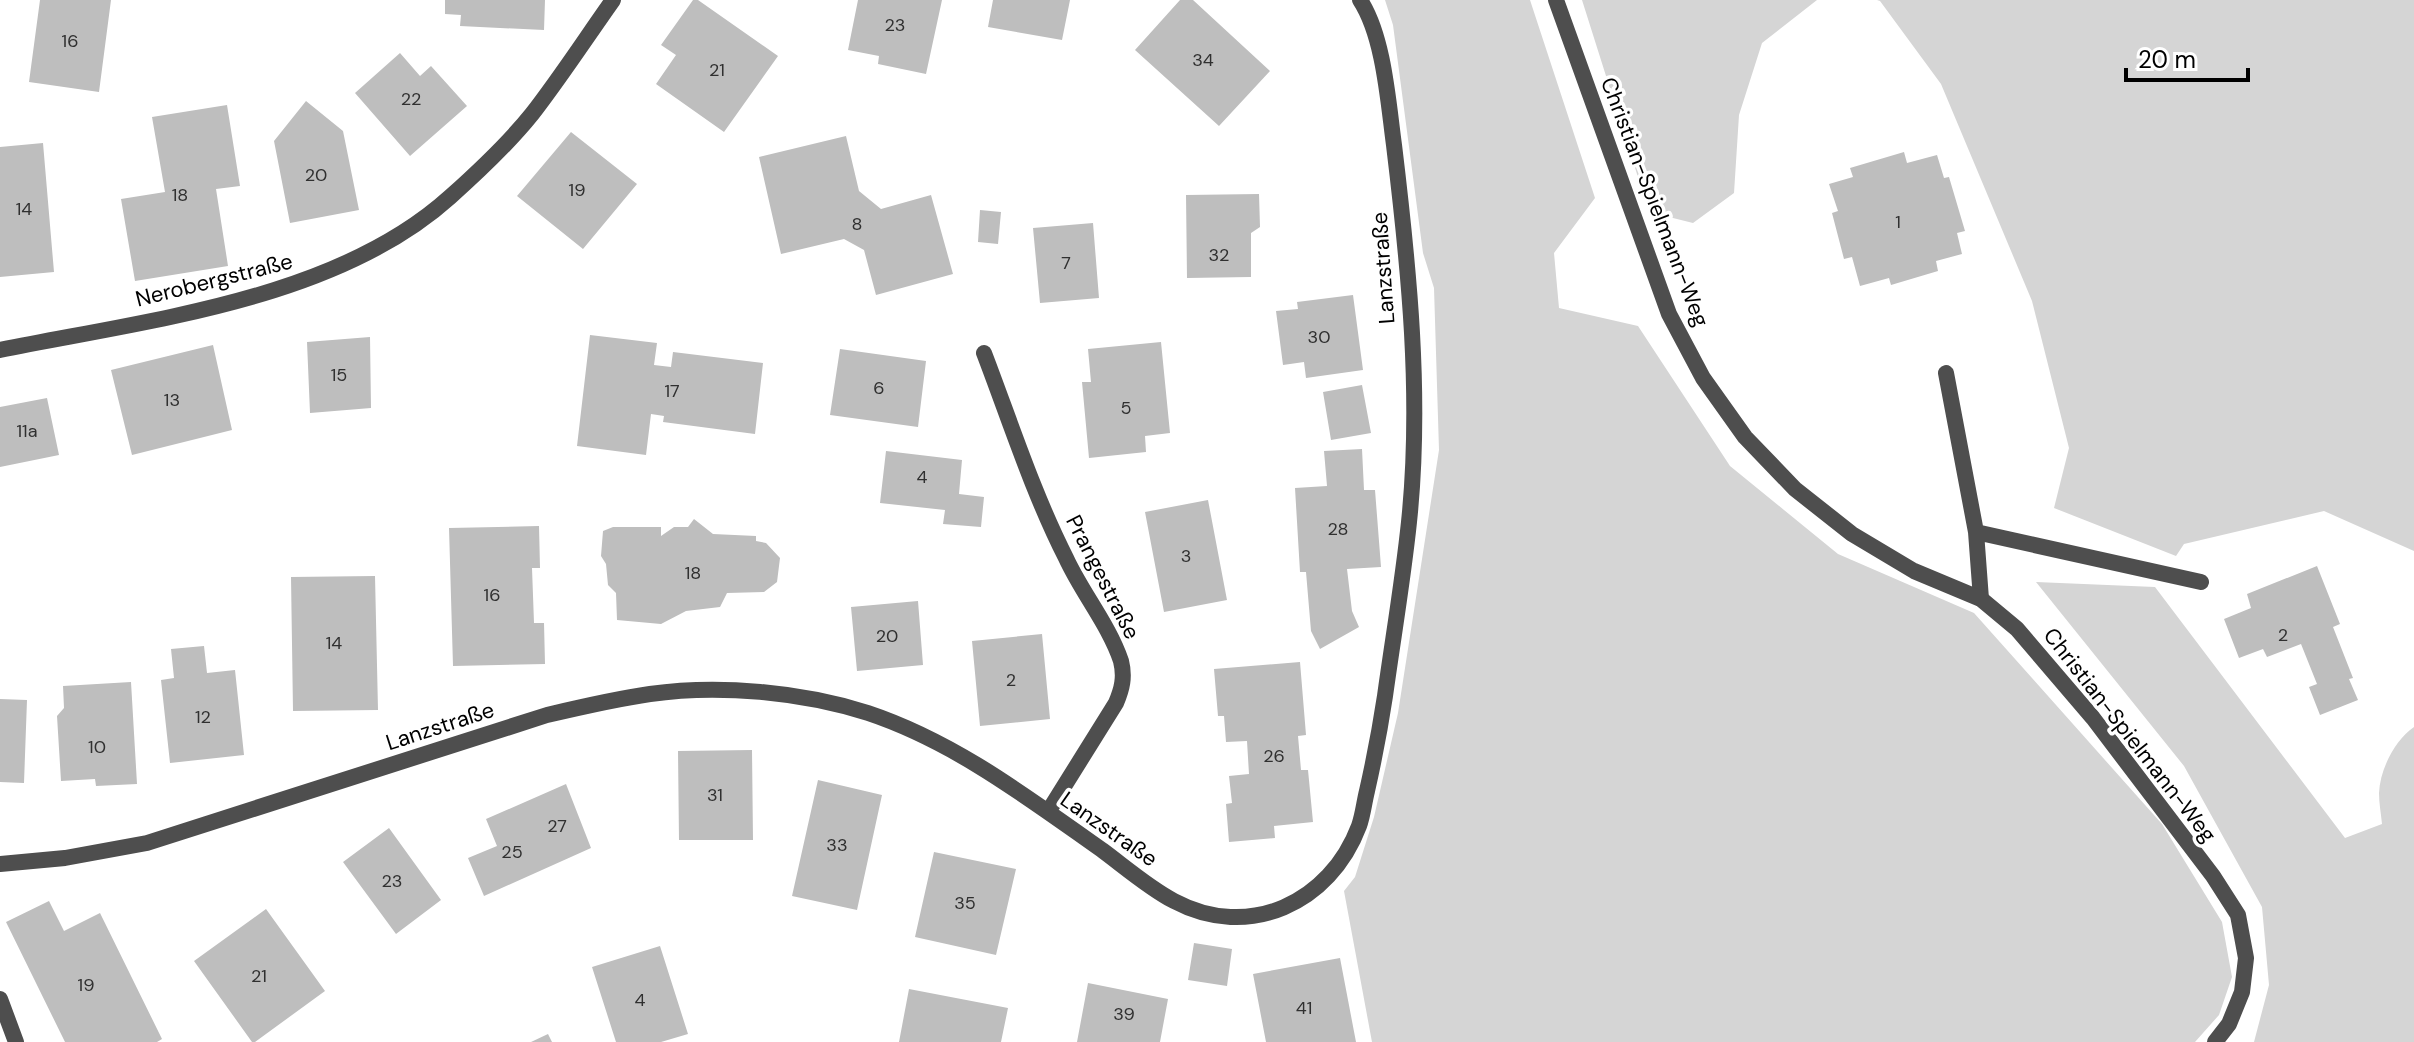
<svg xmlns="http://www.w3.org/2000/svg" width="2414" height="1042" font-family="'DM Sans',sans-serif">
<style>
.green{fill:#d5d5d5}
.building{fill:#bebebe}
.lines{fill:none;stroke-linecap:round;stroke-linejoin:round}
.lane{stroke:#4e4e4e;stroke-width:16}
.street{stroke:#4e4e4e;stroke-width:16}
.labels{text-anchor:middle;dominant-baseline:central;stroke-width:7;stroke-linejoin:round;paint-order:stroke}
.number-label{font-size:18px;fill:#303030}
.street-label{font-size:22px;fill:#000;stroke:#fff}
</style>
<rect width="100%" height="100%" fill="#fff"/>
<!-- green -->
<path class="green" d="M1385,0h145l65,198 -41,55 5,55 79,18 92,140 108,88 136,59 188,211 60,98 10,55 -13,38 -24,27h-823l-28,-151 11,-14 19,-60 24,-104 41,-263 -5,-162 -11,-35 -30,-228z
M1582,0h235l-55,43 -23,72 -5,78 -41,30 -44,-11z
M1877,0h537v551l-90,-40 -140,33 -8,12 -122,-48 15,-60 -37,-147 -91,-217 -61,-83z
M2036,582l119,5 190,251 37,-14c-1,-10 -3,-21 -3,-31 1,-24 16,-53 35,-66v315h-160l15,-57 -7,-78 -78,-141z"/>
<!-- building -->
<path class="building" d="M40,0h71l-12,92 -70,-10z
M445,0h100l-1,30 -84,-4 1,-11 -16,-1z
M693,0h5l80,56 -54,76 -68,-48 20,-29 -15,-10z
M858,0h84l-16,74 -48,-10 1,-8 -31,-6z
M993,0h77l-8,40 -74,-13z
M1180,0h13l77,71 -51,55 -84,-76z
M400,53l20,23 11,-10 36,40 -57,50 -55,-63z
M306,101l37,30 16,79 -69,13 -16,-82z
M227,105l13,81 -24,3 12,77 -93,15 -14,-82 44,-7 -13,-75z
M571,132l66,52 -54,65 -66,-53z
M846,136l13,55 22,18 50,-14 22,79 -77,21 -12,-45 -20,-11 -63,15 -22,-97z
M43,143l11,129 -54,5v-130z
M1904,152l3,11 30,-8 7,23 5,-1 16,54 -8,2 5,21 -26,7 2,10 -47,14 -2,-7 -29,8 -8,-29 -8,2 -12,-46 6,-2 -9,-27 24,-7 -3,-9z
M1259,194l1,33 -9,6v44l-64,1 -1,-83z
M980,210l21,2 -3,32 -20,-2z
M1093,223l6,75 -59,5 -7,-75z
M1353,295l10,75 -57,8 -2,-16 -21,3 -7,-54 22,-2 -1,-7z
M590,335l67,8 -3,22 17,2 2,-15 90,11 -8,71 -92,-12 1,-6 -13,-2 -5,41 -69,-9z
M370,337l1,71 -61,5 -3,-71z
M1161,342l9,91 -25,3 1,16 -57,6 -7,-76h9l-3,-33z
M213,345l19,85 -100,25 -21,-85z
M840,349l86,12 -8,66 -88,-12z
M1362,385l9,48 -40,7 -8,-48z
M47,398l12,57 -59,12v-60z
M1362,449l2,41h11l6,77 -34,2 5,42 7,16 -39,22 -9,-18 -5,-59h-6l-5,-84 32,-2 -3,-35z
M886,451l76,9 -3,34 25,3 -3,30 -38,-3 2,-14 -65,-7z
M1208,500l19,100 -63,12 -19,-100z
M694,519l19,15 43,2v5l10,2 14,15 -3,24 -13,10 -37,1 -7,14 -34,4 -25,13 -44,-4 -1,-27 -8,-8 -2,-21 -5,-8 2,-25 10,-4h48v9l13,-9h14z
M539,526l1,42h-8l2,55h10l1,41 -92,2 -4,-138z
M2317,566l23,58 -7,3 20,51 -4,1 9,21 -38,15 -11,-28 8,-3 -16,-40 -34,13 -4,-8 -24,9 -15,-39 27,-11 -4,-14z
M375,576l3,134 -85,1 -2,-134z
M918,601l5,64 -66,6 -6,-64z
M1042,634l8,85 -70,7 -8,-85z
M204,646l3,27 28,-3 9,85 -74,8 -9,-83 13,-2 -3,-29z
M1300,662l6,73 -8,1 3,34h7l5,52 -39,4 1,12 -46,4 -3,-38 6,-1 -3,-27 20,-2 -2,-33 -21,1 -2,-26h-6l-4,-47z
M131,682l6,102 -41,2 -1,-7 -34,2 -4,-65 7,-8 -1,-22z
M0,699l27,1 -3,83 -24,-1z
M752,750l1,90h-74l-1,-89z
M818,780l64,15 -25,115 -65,-14z
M566,784l25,64 -107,48 -16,-38 29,-12 -11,-27z
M389,828l52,72 -45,34 -53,-72z
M934,852l82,17 -20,86 -81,-18z
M49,901l15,30 36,-18 62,126 -5,3h-92l-59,-120z
M266,909l59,82 -70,51h-3l-58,-81z
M1194,943l38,6 -5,37 -39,-6z
M660,946l28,88 -27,8h-45l-24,-75z
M1340,958l16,84h-90l-13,-68z
M1088,983l80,16 -8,43h-83z
M909,989l99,19 -7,34h-102z
M548,1034l4,8h-21z"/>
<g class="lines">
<!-- lane -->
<path class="lane" d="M1946,373l30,159 5,67
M1976,532l225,50
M0,999l16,43"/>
<!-- street -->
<path class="street" d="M1556,0l113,314 34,64 42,59 50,52 57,45 62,37 67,28 36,30 76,89 120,158 25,39 8,43 -4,34 -13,32 -14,18
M0,350c147,-30 336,-50 450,-153 28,-25 58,-53 82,-83 28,-36 54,-76 81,-114
M984,353c26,68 49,140 82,205 16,35 43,67 55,103 4,16 1,28 -5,42l-68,109
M0,864l65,-6 82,-15 400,-128c34,-8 68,-16 103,-21 69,-10 152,-2 218,19 87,29 160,85 234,137 23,17 47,38 72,51 75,40 156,2 185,-75 4,-11 5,-23 8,-35 7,-31 13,-62 18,-95 8,-58 18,-116 24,-174 13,-125 0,-253 -15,-377 -6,-44 -10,-108 -34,-145"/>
</g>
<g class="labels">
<!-- number labels -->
<g class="number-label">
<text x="895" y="25">23</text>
<text x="70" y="41">16</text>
<text x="1203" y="60">34</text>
<text x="717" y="70">21</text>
<text x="411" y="99">22</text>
<text x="316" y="175">20</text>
<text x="577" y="190">19</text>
<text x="180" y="195">18</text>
<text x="24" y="209">14</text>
<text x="1898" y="222">1</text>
<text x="857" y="224">8</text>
<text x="1219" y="255">32</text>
<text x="1066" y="263">7</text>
<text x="1319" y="337">30</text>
<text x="339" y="375">15</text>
<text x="879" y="388">6</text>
<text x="672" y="391">17</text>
<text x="172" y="400">13</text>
<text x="1126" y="408">5</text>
<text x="27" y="431">11a</text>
<text x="922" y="477">4</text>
<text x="1338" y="529">28</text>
<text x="1186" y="556">3</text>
<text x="693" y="573">18</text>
<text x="492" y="595">16</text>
<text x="2283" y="635">2</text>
<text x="887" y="636">20</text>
<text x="334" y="643">14</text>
<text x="1011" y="680">2</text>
<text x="203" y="717">12</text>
<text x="97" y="747">10</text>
<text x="1274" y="756">26</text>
<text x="715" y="795">31</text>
<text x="557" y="826">27</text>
<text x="837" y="845">33</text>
<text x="512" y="852">25</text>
<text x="392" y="881">23</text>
<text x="965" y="903">35</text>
<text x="259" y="976">21</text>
<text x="86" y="985">19</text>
<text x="640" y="1000">4</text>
<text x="1304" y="1008">41</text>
<text x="1124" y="1014">39</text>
</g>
<!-- street labels -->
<g class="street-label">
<text transform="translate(1655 202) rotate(69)">Christian-Spielmann-Weg</text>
<text transform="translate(1383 268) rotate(-94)">Lanzstraße</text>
<text transform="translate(214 280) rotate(-14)">Nerobergstraße</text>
<text transform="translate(1103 577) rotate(63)">Prangestraße</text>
<text transform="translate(440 726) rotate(-18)">Lanzstraße</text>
<text transform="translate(2130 735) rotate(52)">Christian-Spielmann-Weg</text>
<text transform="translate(1109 829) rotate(35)">Lanzstraße</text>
</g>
</g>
<!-- scale -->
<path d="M2126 68v12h122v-12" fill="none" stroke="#000000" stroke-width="4"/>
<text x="2138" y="68" font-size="24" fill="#000000" stroke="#ffffff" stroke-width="6" paint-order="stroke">20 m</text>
</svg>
